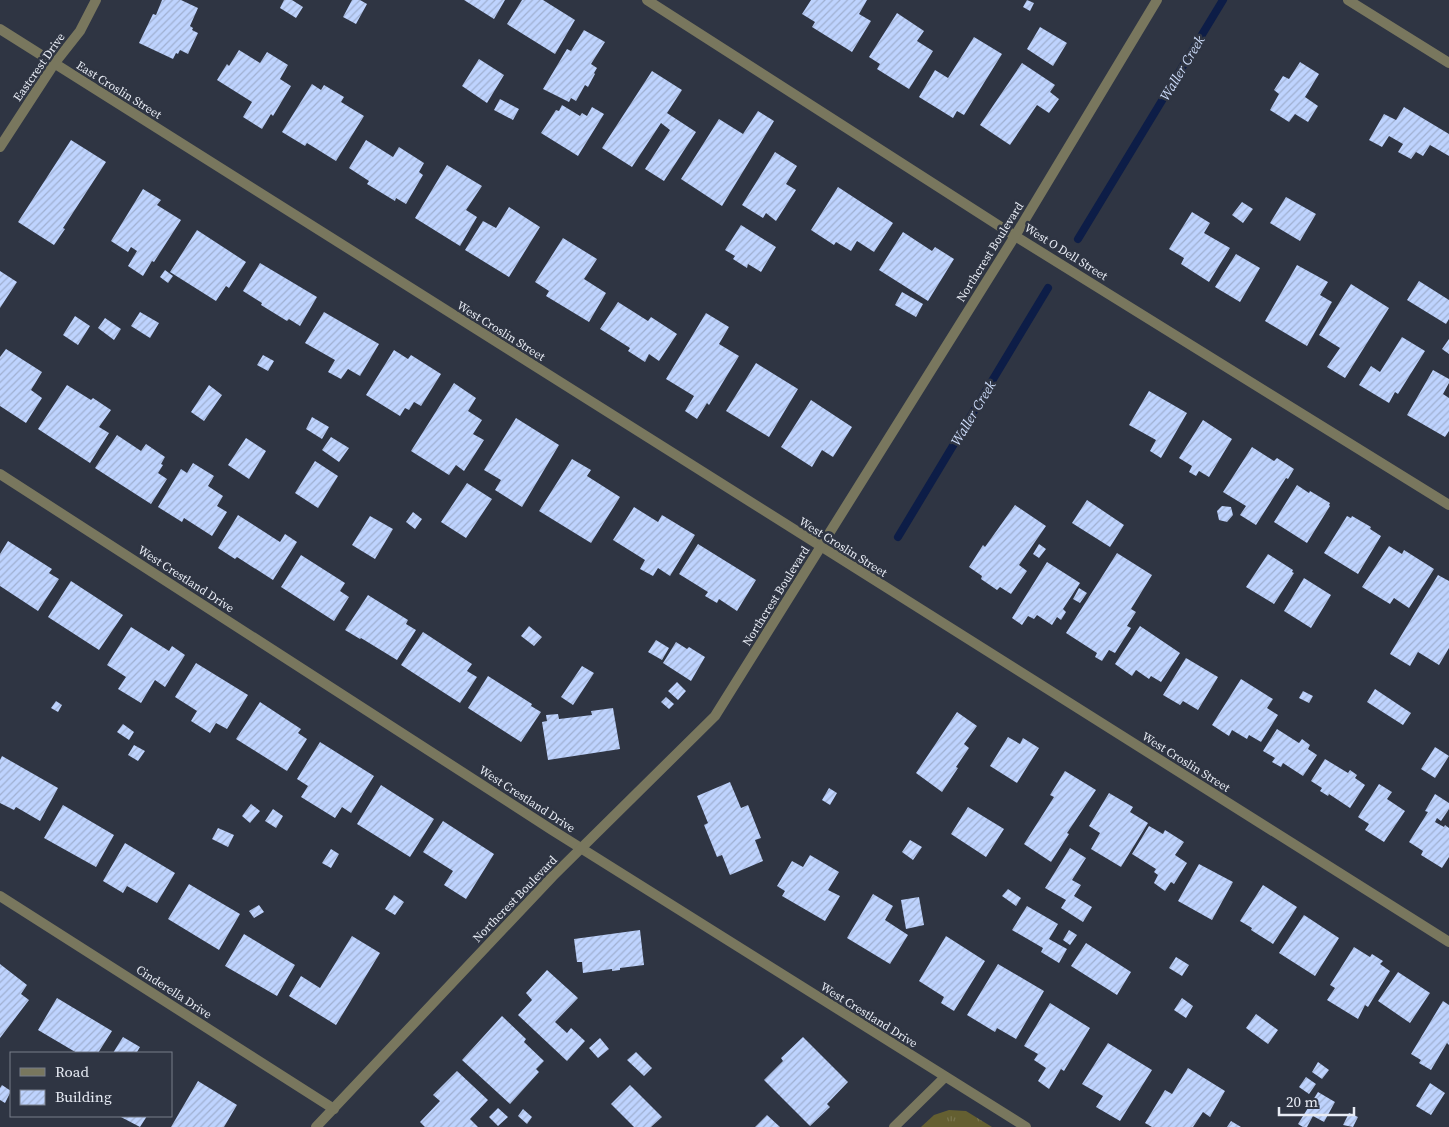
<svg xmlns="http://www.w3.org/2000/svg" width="1449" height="1127" font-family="'Source Serif 4',serif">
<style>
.park{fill:url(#park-tufts)}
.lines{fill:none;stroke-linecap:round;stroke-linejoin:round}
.stream{stroke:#0d1d47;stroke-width:8}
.building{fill:url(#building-hatch)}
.minor{stroke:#79775e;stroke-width:10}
.tertiary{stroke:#79775e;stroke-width:10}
.labels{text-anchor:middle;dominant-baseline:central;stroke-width:5;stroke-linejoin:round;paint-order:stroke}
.street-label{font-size:12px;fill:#e7ebf4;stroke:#2f3543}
.water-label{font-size:14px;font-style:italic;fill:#ccdbf9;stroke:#2f3543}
</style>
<defs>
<pattern id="park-tufts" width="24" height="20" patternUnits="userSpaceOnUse" patternTransform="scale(1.25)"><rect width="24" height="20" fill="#645f31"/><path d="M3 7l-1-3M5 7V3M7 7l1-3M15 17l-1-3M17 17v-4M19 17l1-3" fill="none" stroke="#7a764f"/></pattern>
<pattern id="building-hatch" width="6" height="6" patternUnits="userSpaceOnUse" patternTransform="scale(1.25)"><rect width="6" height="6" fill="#bed3fe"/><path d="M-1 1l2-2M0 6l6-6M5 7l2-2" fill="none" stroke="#a0b0d1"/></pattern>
</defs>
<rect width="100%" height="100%" fill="#2f3543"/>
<!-- park -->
<path class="park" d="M949,1110l17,1 26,16h-71l13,-12z"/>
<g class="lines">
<!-- stream -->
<path class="stream" d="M1078,239l145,-239
M898,537l150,-249"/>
</g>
<!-- building -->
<path class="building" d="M162,0h19l17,8 -8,18 3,2 -1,2 6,3 -10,21 -8,-4 -2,4 -2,-1 -3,6 -34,-16 14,-29 3,1z
M284,0h8l11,7 -7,11 -16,-10z
M352,0h8l7,4 -11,20 -13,-7z
M464,0h41l-11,19z
M522,0h21l32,20 -20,34 -48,-30z
M811,0h56l-8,14 12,7 -19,31 -40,-25 3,-5 -13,-8z
M1027,0l7,3 -4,8 -7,-4z
M897,13l27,18 -7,10 16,10 -24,38 -32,-20 3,-5 -11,-7z
M1040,27l27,16 -14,23 -26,-17z
M584,30l21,12 -14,22 6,4 -3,5 1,1 -7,13 -3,-2 -9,16 -5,-3 -2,4 -26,-13 24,-40 4,2z
M974,37l28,17 -38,61 -7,-4 -4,7 -34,-21 16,-27 13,8z
M239,50l21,13 7,-11 21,13 -8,14 11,7 -18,30 -2,-2 -9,15 -19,-12 9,-15 -35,-22 10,-16 2,2z
M479,59l25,16 -17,28 -25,-17z
M1300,62l19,12 -14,23 13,9 -10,16 -13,-8 -6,8 -19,-12 9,-16 -5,-4 9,-14 6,3z
M1022,63l33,22 -5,7 9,7 -10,14 -12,-8 -27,40 -30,-20z
M652,71l30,19 -15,23 29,19 -32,49 -19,-12 25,-39 -9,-7 -29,44 -30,-19z
M312,84l9,6 3,-5 20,12 -3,5 23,14 -28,45 -29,-18 -2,3 -23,-14z
M500,99l19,10 -6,11 -19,-10z
M562,105l18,11 2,-3 5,3 5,-9 12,7 -26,42 -37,-23 15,-23 3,1z
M1404,107l45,27v22l-19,-11 -7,11 -7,-4 -5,7 -13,-7 5,-8 -14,-8 -7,11 -13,-7 15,-26 12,6z
M758,111l16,10 -52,85 -41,-27 38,-60 24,15z
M71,140l35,22 -43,66 2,1 -11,16 -36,-23z
M366,140l27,17 6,-10 25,16 -5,9 4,3 -17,29 -10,-6 -1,3 -28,-17 2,-3 -20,-13z
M775,152l22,14 -11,18 10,6 -20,31 -10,-8 -3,5 -21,-13z
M447,165l35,21 -16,24 11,7 -17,29 -45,-28z
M838,187l55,36 -19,29 -17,-11 -6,10 -15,-9 -2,3 -23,-15z
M143,189l18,11 -4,5 24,15 -27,42 -2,-1 -9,15 -15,-10 9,-15 -6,-4 -3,5 -17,-11z
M1286,197l30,17 -16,27 -30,-18z
M1242,202l11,7 -10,14 -11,-8z
M509,207l31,20 -31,50 -44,-27 18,-29 13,7z
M1192,212l18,11 -6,10 26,15 -21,34 -28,-18 3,-6 -15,-9z
M741,225l35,22 -15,25 -13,-8 -1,4 -14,-9 2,-3 -10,-6z
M197,230l49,32 -17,26 -3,-2 -10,15 -46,-29z
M903,232l29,19 3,-4 19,12 -26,42 -49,-31z
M563,238l34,21 -13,20 22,14 -17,29 -43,-26 3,-5 -14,-9z
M1236,254l24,14 -20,34 -25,-15z
M260,263l57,34 -17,29 -11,-7 -2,2 -26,-16 1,-2 -19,-12z
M1297,265l31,17 -8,13 12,7 -25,44 -42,-25z
M165,270l8,6 -5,7 -8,-6z
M0,271l17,11 -17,26z
M1419,281l30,19v19l-3,5 -39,-24z
M1351,284l38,24 -44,70 -18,-11 13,-19 -21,-13z
M902,292l21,12 -7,13 -21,-12z
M618,302l30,19 3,-4 26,17 -18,27 -10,-7 -4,8 -17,-11 2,-3 -30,-19z
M140,312l19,11 -9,15 -19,-12z
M324,312l55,32 -19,32 -12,-7 -7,10 -13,-7 7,-12 -30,-17z
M706,313l23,14 -10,17 20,12 -30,49 -2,-2 -10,16 -12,-8 9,-15 -28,-17z
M75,316l15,10 -12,19 -15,-10z
M105,318l16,11 -7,11 -16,-12z
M1402,337l23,14 -27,43 -3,-2 -6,11 -30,-18 12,-19 9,6z
M1449,339v15l-7,-5z
M6,349l36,23 -11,18 11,8 -16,25 -26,-17v-49z
M394,350l14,9 3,-4 30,19 -20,32 -7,-4 -5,8 -4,-2 -5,8 -34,-21z
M263,355l11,6 -6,10 -11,-6z
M756,363l42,26 -29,48 -43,-26z
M1433,370l16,9v4l-6,11 6,4v33l-4,6 -38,-22z
M454,383l22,15 -8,13 14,9 -9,14 11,6 -20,31 -8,-6 -7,10 -38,-24z
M67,385l24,15 2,-2 18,12 -12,17 10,6 -19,30 -52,-34z
M209,385l13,10 -18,26 -13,-9z
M1149,391l38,22 -26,45 -11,-7 6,-11 -27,-15z
M811,400l41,27 -19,30 -11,-7 -10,17 -31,-20z
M312,417l17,10 -7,12 -16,-10z
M516,418l43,27 -37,62 -27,-17 6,-10 -17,-10z
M1203,420l29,19 -23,38 -10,-6 -3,5 -7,-4 3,-6 -13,-8z
M117,435l24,16 5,-7 19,13 -4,7 2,1 -5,8 9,6 -16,25 -56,-36z
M331,437l18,11 -10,14 -17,-12z
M246,438l20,13 -17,28 -21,-14z
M1252,447l22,14 3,-3 17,11 -6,10 -2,-1 -30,47 -16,-10 6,-9 -23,-14z
M572,459l19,11 -4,6 33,21 -29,46 -52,-32z
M315,461l23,15 -20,32 -23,-15z
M193,463l21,13 -6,10 15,10 -6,10 10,6 -15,24 -28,-18 -2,4 -24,-15 23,-38 6,4z
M467,483l25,16 -26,39 -25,-16z
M1297,485l12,8 1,-2 20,12 -1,2 1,1 -23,37 -33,-21z
M1087,500l37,25 -14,22 -38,-24z
M1015,505l31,21 -27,39 8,6 -16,23 -11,-7 -3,3 -16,-11 1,-3 -13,-9 14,-22 2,2z
M1222,506l9,1 2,8 -6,7 -8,-2 -2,-9z
M634,507l24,15 4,-7 33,20 -25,41 -12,-8 -5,8 -13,-7 5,-9 -32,-20z
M413,512l9,7 -7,10 -9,-7z
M238,515l42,27 5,-8 12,8 -24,38 -36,-23 -2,2 -17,-11z
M370,516l23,13 -18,30 -23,-14z
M1347,516l4,2 1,-2 19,11 -1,2 11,7 -23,38 -34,-21z
M8,541l44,28 -3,4 10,6 -21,32 -38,-25v-32z
M698,544l58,36 -19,31 -18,-12 -2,4 -12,-7 3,-4 -29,-18z
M1039,544l7,5 -7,9 -6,-4z
M1389,546l13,8 2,-4 30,19 -25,39 -15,-10 -4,6 -28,-17z
M1117,553l35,22 -21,34 5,3 -9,14 4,2 -16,25 -6,-3 -7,11 -7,-4 2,-4 -31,-20z
M1268,554l25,16 -1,2 2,1 -20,31 -28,-17z
M301,555l44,28 -5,8 9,6 -15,24 -53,-34z
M1047,562l33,21 -17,26 3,3 -5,8 -4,-3 -5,8 -15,-10 -3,4 -6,-3 -6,9 -10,-7z
M1438,575l11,6v67l-10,17 -21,-13 -8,14 -20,-12z
M1304,578l27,17 -20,33 -27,-17z
M71,581l52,34 -24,35 -51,-33z
M1079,588l8,5 -7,10 -7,-4z
M368,595l40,25 -2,4 10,6 -19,30 -36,-22 -1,1 -15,-9z
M529,626l13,11 -8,9 -13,-10z
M1140,626l40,27 -19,29 -10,-6 -2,3 -13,-9 -4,6 -17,-12z
M131,627l38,24 3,-5 13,9 -20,32 -10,-7 -14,23 -23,-14 8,-12 -19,-12z
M423,632l49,32 -5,7 10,6 -17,26 -59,-38z
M656,640l13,8 -7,12 -14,-8z
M676,642l11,7 2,-2 16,10 -14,24 -28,-18z
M1186,658l32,19 -20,33 -15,-9 -3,4 -17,-10z
M196,663l52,32 -21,34 -11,-6 -6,10 -19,-12 6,-10 -22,-14z
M582,666l12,7 -21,32 -12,-8z
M488,676l44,28 -1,2 10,6 -20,30 -53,-34z
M1241,679l32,20 -6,9 11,7 -17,27 -12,-7 -2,4 -15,-9 -3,6 -17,-11z
M677,682l9,9 -8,9 -10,-9z
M1375,689l36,24 -8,12 -36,-23z
M1303,691l10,5 -4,7 -10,-5z
M666,697l8,7 -5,5 -8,-7z
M56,701l6,4 -4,7 -7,-4z
M260,702l41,27 -3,4 9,6 -20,32 -51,-32z
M613,708l7,41 -72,11 -6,-38 5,-1 -1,-6 12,-1 1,5 33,-4 -1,-4z
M957,712l20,14 -13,18 5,4 -13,19 2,1 -16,24 -26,-19z
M123,724l11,8 -5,8 -12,-8z
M1277,729l22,14 3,-4 8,6 -2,4 9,6 -14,21 -20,-13 -2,4 -9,-5 3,-4 -12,-7z
M1008,737l12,7 3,-6 16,10 -22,35 -27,-17z
M320,742l54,34 -23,37 -9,-6 -7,11 -34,-21 7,-11 -11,-7z
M134,745l11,6 -7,10 -10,-6z
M1435,747l14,9 -14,22 -14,-9z
M2,756l56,32 -18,33 -24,-14 -2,3 -14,-7v-43z
M1325,759l23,14 2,-3 7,5 -2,3 10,7 -15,23 -21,-14 -1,2 -8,-5 2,-3 -11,-7z
M1065,771l31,19 -29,43 2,1 -18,28 -27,-18 30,-47 -4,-2z
M730,782l11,26 7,-3 13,33 -6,2 8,21 -33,14 -8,-20 -5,2 -13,-32 4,-2 -11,-27z
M1379,784l13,8 -5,7 18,12 -21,31 -19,-12 4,-6 -11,-7z
M381,785l53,34 -24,38 -53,-33z
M829,788l8,5 -7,12 -8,-5z
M1109,793l24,14 -3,5 18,11 -27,44 -30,-18 9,-16 -11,-7z
M1435,794l14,9v6l-8,12 -4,-3 -2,4 9,5 1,-2 4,3v29l-7,11 -21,-13 2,-4 -14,-9 19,-30 -3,-1z
M251,804l9,7 -10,12 -8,-7z
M63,805l51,30 -18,32 -52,-29z
M968,807l36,22 -18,28 -35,-23z
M273,809l10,7 -7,12 -11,-7z
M443,821l51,33 -28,45 -22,-14 9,-14 -30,-19z
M1149,826l14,8 2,-4 19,12 -9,13 12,8 -13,21 -3,-2 -6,9 -11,-8 4,-8 -4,-3 2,-3 -24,-15z
M218,828l16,7 -6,12 -16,-8z
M910,840l12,7 -9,13 -11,-8z
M125,843l50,30 -18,30 -30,-17 -4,7 -20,-12z
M1070,848l16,10 -14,22 9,5 -7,11 18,11 -9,15 -22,-14 5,-8 -21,-12z
M331,849l8,5 -8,14 -9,-5z
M810,855l29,17 -11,18 12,6 -15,25 -43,-25 3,-5 -8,-5 15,-25 11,6z
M1199,864l34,18 -21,38 -34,-19z
M189,884l51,30 -21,36 -51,-31z
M1263,885l34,22 -24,37 -22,-14 1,-2 -12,-7z
M1008,889l13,9 -5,8 -14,-10z
M873,894l20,12 -8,14 23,15 -18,29 -43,-26z
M394,895l10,7 -9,13 -10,-6z
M919,897l5,28 -18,4 -5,-29z
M259,905l5,7 -10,6 -5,-7z
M1027,906l31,18 -9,15 18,10 -8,14 -18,-11 2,-4 -31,-18z
M1304,915l35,23 -24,38 -36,-23z
M640,930l4,35 -24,3v2l-8,1v-2l-29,4 -1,-11h-5l-3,-23z
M1069,930l8,5 -7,10 -7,-5z
M244,934l51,31 -18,31 -52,-30z
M352,936l28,17 -44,72 -47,-29 12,-20 19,12z
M946,936l39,25 -31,50 -13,-8 3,-6 -25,-16z
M1086,943l45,29 -14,23 -46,-29z
M1354,947l16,10 2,-3 11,7 -3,3 10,7 -22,36 -3,-2 -7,14 -31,-19 8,-12 -5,-3z
M1176,957l13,8 -7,11 -13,-8z
M0,964l27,21 -6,9 8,6 -29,38z
M998,964l46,27 -28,48 -19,-11 -2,4 -28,-17z
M547,970l31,28 -23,24 12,11 4,-5 14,13 -18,20 -49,-46 14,-15 -6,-7z
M1398,972l32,21 -20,30 -32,-22z
M57,998l55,33 -14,22h-21l-39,-23z
M1182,998l11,8 -7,12 -12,-8z
M1443,1001l6,4v40l-2,-2 -16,27 -12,-7 2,-3 -10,-6z
M1050,1003l40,25 -26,43 -3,-2 -12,20 -11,-8 8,-13 -12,-8 4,-6 -14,-8z
M1256,1014l22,16 -10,14 -22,-16z
M502,1016l24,23 -2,3 20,19 -8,8 3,3 -29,32 -48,-44z
M123,1037l17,10 -3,5 3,1h-27z
M803,1037l45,45 -21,22 3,3 -20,19 -46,-46 19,-19 -2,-3z
M600,1038l9,11 -11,9 -9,-10z
M1108,1043l44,27 -32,51 -24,-14 7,-11 -21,-12z
M636,1052l16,16 -8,8 -17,-16z
M1318,1062l11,8 -7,9 -10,-7z
M1188,1068l37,23 -15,26 -7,-5 -10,15h-41l-7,-4 20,-33 7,4z
M457,1071l31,29 -18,19 8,8h-53l-5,-5 20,-21 -7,-6z
M1306,1077l10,7 -7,10 -10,-7z
M198,1081l39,24 -13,22h-53z
M1430,1083l15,10 -14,22 -15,-9z
M2,1085l9,6 -6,12 -5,-3v-12z
M630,1085l32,32 -11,10h-17l-23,-23z
M1318,1092l17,10 -11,20 -11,-6 -6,11h-4l-5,-3z
M498,1108l10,9 -10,9 -9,-9z
M523,1109l9,8 -5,7 -9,-8z
M1349,1113l9,4 -5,10 -10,-2z
M767,1115l13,12h-25z
M119,1116h28l-7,11z
M1231,1121l10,6h-14z"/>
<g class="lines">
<!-- minor -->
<path class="minor" d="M647,0l368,236 434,269
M0,29l1449,913
M0,147l54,-83 26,-33 16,-31
M0,474l552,356 474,297
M0,896l334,213
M894,1127l51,-50"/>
<!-- tertiary -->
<path class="tertiary" d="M1348,0l101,63
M316,1127l237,-251 162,-160 300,-480 142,-236"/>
</g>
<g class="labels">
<!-- street labels -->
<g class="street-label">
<text transform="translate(39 67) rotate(-55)">Eastcrest Drive</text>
<text transform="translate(119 90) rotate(32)">East Croslin Street</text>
<text transform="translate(990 252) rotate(-58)">Northcrest Boulevard</text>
<text transform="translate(1066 252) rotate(32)">West O Dell Street</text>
<text transform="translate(501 331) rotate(32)">West Croslin Street</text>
<text transform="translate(843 547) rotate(32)">West Croslin Street</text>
<text transform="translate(186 579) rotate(33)">West Crestland Drive</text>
<text transform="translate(776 596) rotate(-58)">Northcrest Boulevard</text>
<text transform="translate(1186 762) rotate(32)">West Croslin Street</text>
<text transform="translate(527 799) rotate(33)">West Crestland Drive</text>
<text transform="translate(515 899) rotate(-46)">Northcrest Boulevard</text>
<text transform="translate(174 992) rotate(33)">Cinderella Drive</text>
<text transform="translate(869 1015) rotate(32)">West Crestland Drive</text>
</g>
<!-- water labels -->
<g class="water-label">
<text transform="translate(1182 68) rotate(-59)">Waller Creek</text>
<text transform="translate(973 413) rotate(-59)">Waller Creek</text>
</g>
</g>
<!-- legend -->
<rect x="10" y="1052" width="162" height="65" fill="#2f3543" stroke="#797e8a"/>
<rect x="20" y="1068" width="25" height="8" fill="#79775e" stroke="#797e8a"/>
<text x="55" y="1077" font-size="15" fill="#e7ebf4">Road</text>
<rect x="20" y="1090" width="25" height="15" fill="url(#building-hatch)" stroke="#797e8a"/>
<text x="55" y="1102" font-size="15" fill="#e7ebf4">Building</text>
<!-- scale -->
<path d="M1279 1107v8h75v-8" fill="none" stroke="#e7ebf4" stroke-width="2.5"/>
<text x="1286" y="1107" font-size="15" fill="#e7ebf4" stroke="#2f3543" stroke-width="4" paint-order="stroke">20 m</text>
</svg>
